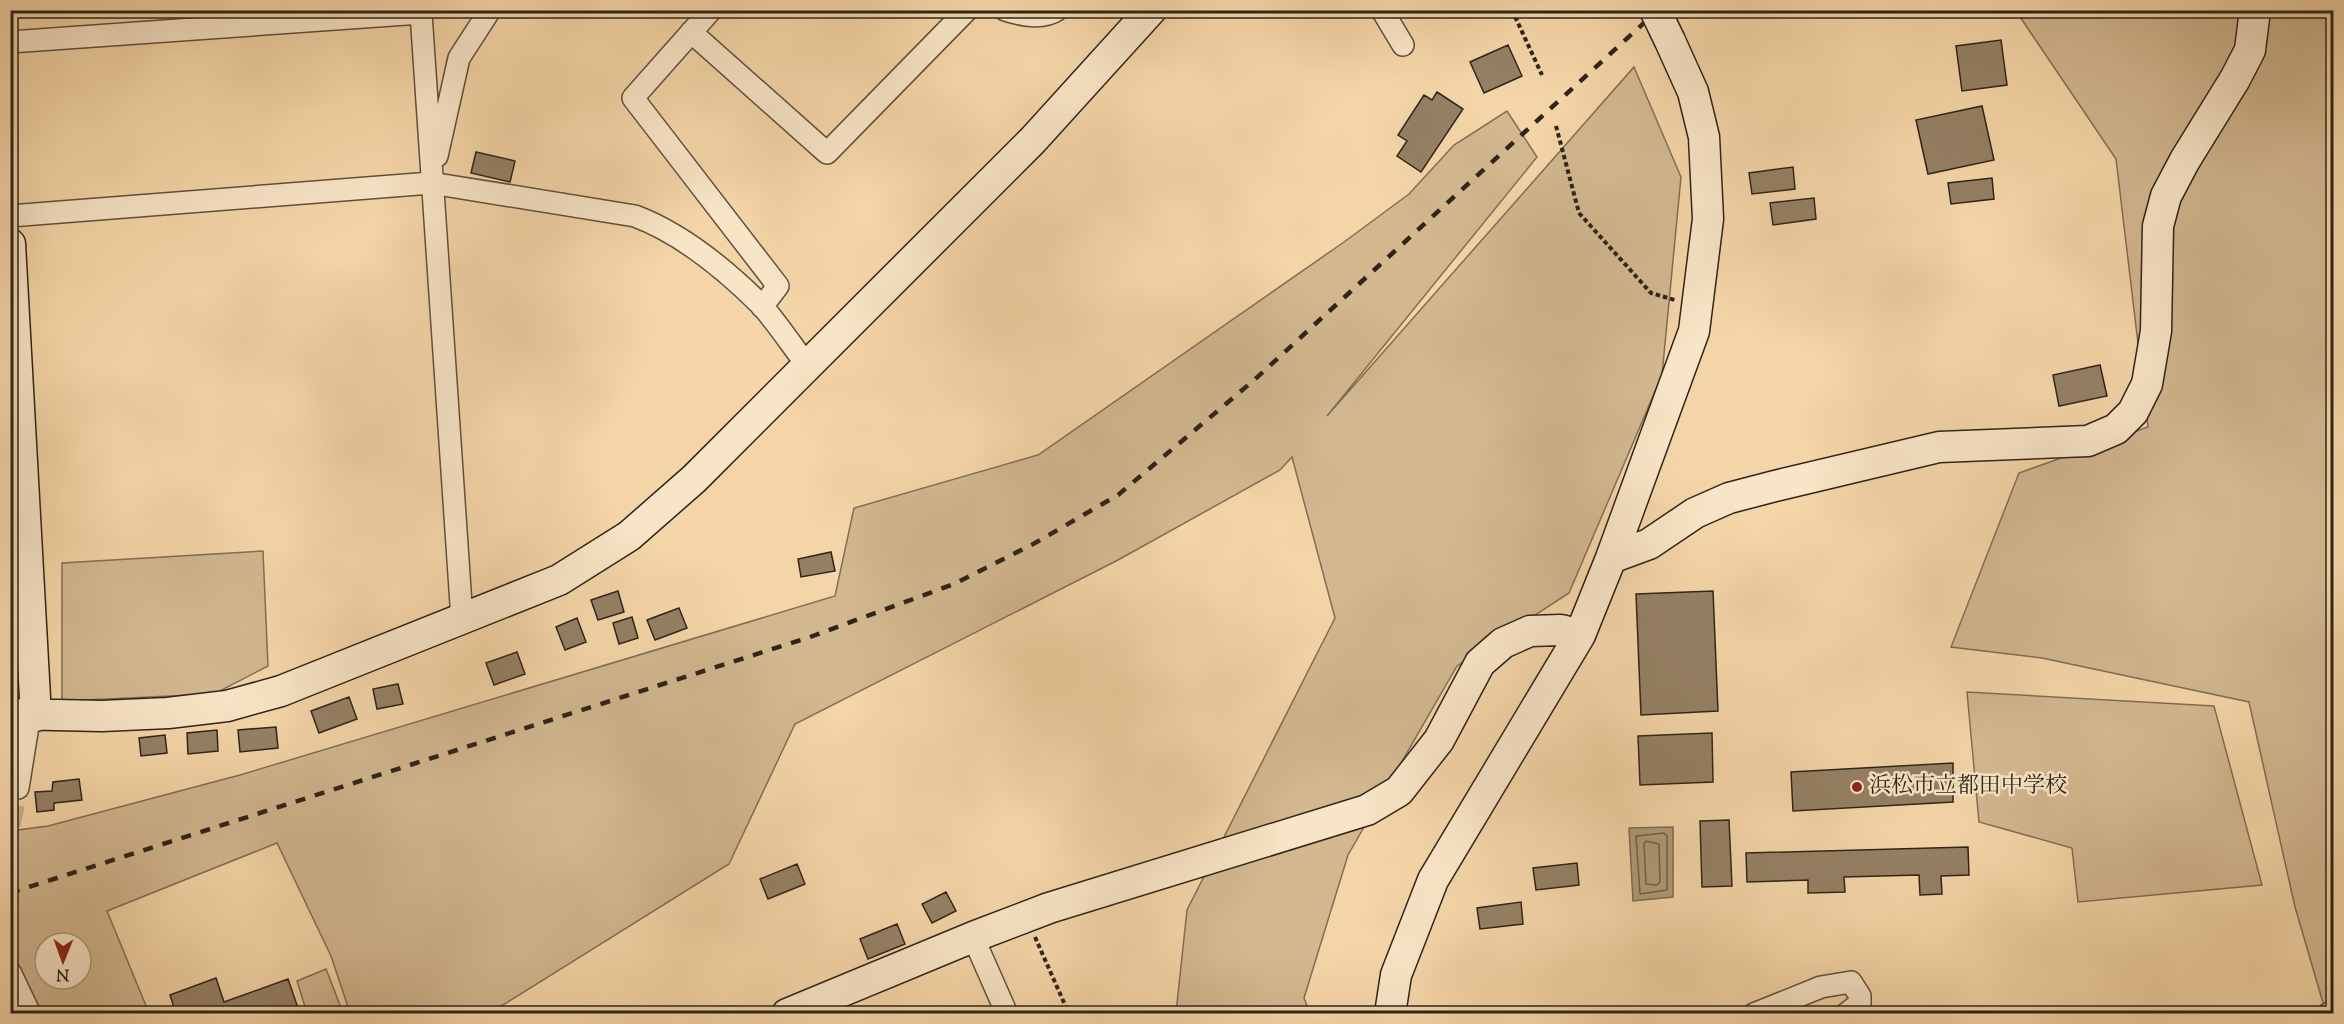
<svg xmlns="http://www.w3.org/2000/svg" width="2344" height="1024" font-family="'Sorts Mill Goudy','Noto Serif JP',serif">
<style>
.green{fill:#d2b78f;stroke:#806e55;stroke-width:1.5;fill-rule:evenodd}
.water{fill:#b19977;stroke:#7d6a52;stroke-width:1.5}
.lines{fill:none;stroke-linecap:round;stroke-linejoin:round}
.shore{stroke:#705e49;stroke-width:1.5}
.building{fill:#958064;stroke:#2e241b;stroke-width:1.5}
.street-tunnel{stroke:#ccb28b;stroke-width:21;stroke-dasharray:21 10;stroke-linecap:butt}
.street-casing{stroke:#60503e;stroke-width:24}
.secondary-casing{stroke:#2e241b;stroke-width:33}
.path{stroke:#2e241b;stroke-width:4;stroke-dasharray:4.5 3;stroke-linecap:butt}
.street{stroke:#f8e4c6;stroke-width:21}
.secondary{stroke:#f8e4c6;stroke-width:30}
.rail{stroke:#2e241b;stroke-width:4.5;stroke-dasharray:10 10;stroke-linecap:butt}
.secondary-bridge-casing{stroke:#2e241b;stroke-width:33;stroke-linecap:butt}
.secondary-bridge{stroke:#f8e4c6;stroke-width:30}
.poi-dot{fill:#8f2418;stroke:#f8e4c6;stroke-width:2}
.labels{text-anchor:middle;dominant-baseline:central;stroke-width:5;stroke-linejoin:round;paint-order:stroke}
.poi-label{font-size:22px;fill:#2e241b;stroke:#f8e4c6;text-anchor:start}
</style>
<rect width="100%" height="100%" fill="#f4d5a7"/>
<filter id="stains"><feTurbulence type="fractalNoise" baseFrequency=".00333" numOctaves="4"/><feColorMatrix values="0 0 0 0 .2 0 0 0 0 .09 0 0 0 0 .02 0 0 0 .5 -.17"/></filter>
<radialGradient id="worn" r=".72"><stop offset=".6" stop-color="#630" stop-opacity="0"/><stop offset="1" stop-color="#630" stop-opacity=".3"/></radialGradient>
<!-- green -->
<path class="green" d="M2016,11h315l3,9 -1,993h-7l-31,-106 -46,-205 -207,-44 -91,-11 68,-174 129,-46 -32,-268z
M1634,67l47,110 -19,198 -93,218 -112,73 -109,189 -44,143 6,15h-134l11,-103 148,-292 -43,-161 -12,13 -162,90 -323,164 -66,140 -239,149h-140l-19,-57 -54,-113 -170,68 42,102h-138l-1,-182 38,-5 192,-51 595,-179 19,-88 184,-53 306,-213 65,-48 45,-49 53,-34 30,46 -210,259zM45,943h36v36h-36z
M263,551l5,115 -54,28 -152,7v-138z
M1967,692l247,14 48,179 -184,17 -6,-54 -93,-26z
M326,969l17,44h-36l-10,-32z"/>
<!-- water -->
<path class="water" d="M1673,827v70l-40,4 -4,-73z"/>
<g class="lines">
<!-- shore -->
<path class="shore" d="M1664,833l3,3v54l-27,4 -4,-58z
M1646,841l13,3 1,38 -3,3 -11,-1 -2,-40z"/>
</g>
<!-- building -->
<path class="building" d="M2001,40l6,45 -45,6 -6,-45z
M1508,45l14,31 -38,17 -14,-31z
M1437,92l26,17 -42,63 -24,-16 10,-15 -9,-6 26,-40 8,5z
M1982,106l12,54 -66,14 -12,-54z
M476,152l39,9 -5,21 -39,-9z
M1793,167l2,22 -43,5 -3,-21z
M1992,178l2,21 -43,5 -3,-21z
M1814,198l2,21 -43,6 -3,-22z
M2100,365l7,31 -48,10 -6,-31z
M831,552l4,19 -34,6 -3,-18z
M618,591l6,21 -26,8 -7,-20z
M1713,591l5,120 -77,4 -5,-121z
M679,608l8,20 -32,12 -8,-20z
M632,617l6,21 -19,6 -6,-21z
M577,618l9,24 -21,8 -9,-23z
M517,652l8,22 -31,11 -8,-22z
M398,684l5,20 -26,5 -4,-20z
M349,697l8,22 -38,14 -8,-22z
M276,727l2,21 -38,4 -2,-22z
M217,730l1,21 -30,3 -1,-21z
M1712,733l1,49 -73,3 -2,-49z
M165,735l2,18 -26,3 -2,-18z
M1953,763v39l-160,9 -2,-39z
M79,779l3,21 -28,3v7l-17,2 -2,-20 17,-1 1,-9z
M1729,820l3,66 -30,1 -2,-66z
M1968,847l1,28 -28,1 1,18 -22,1 -1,-20 -75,2 1,15 -37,1v-13l-61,2 -1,-29z
M1577,863l2,22 -43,5 -3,-22z
M797,864l8,20 -37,15 -8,-20z
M946,892l10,19 -24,12 -10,-19z
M1521,902l2,22 -43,5 -3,-21z
M897,924l8,20 -37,15 -8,-20z
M216,978l8,24 64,-23 12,35h-124l-6,-19z"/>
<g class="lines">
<!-- street-tunnel -->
<path class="street-tunnel" d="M10,825l8,-37"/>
<!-- street casing -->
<g class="street-casing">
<path id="street" d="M711,10l-78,88 145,188 -16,21
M1005,10c16,5 37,10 52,0
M1382,10l21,35
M691,32l136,121 140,-143
M10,42l411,-29 41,606
M437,156l22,-98 31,-48
M10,216l421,-33 204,33c48,18 91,54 127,90 16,18 30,40 45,59
M18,788l10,-62 8,-10
M973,937l34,77
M10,972l20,42
M1754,1014l67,-27 30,-5 9,14v7l-14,11
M2328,1014l6,-2"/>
</g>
<!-- secondary casing -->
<g class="secondary-casing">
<path id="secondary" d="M10,244l26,472
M1611,558l38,-14 46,-31 34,-15 46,-12 164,-39 149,-6 28,-12 17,-17 14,-28 9,-53 2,-105 8,-30 19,-36 50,-81 15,-29 5,-40
M10,714l92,2 66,-3 59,-7 54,-15 278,-111 70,-44 65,-57 339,-339 118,-130
M787,1014l186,-77 76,-29 318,-98 32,-19 40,-51 41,-77 23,-20 27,-12 31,-1 19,5
M1390,1014l6,-39 37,-95 147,-245 31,-77 83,-227 14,-112 -4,-82 -11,-45 -23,-51"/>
</g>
<!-- path -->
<path class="path" d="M1512,10l30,65
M1556,126l23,87 72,80 24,7
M1035,937l34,77"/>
<!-- street -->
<use href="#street" class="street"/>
<!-- secondary -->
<use href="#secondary" class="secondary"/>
<!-- rail -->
<path class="rail" d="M10,893l800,-256 144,-53 81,-41 83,-48 135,-114 405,-371"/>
<!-- secondary-bridge casing -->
<g class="secondary-bridge-casing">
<path id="secondary-bridge" d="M1655,10l15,31"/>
</g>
<!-- secondary-bridge -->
<use href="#secondary-bridge" class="secondary-bridge"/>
</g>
<!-- markers -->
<circle class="poi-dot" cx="1857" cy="787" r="6"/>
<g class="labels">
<!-- poi labels -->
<g class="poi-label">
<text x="1869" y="787">浜松市立都田中学校</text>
</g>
</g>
<!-- margin -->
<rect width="2344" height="1024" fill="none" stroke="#f4d5a7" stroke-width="36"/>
<rect x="12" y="12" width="2320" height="1000" fill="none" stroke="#2e241b" stroke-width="3"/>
<rect x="18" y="18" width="2308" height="988" fill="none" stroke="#2e241b" stroke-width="1.5"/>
<!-- north arrow -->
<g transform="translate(63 961) rotate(181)"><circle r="28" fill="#f8e4c6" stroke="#a79782" stroke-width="1.5"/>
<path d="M0-4.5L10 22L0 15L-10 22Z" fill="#8f2418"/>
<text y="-9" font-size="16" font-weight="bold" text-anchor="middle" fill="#2e241b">N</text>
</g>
<rect width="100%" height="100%" filter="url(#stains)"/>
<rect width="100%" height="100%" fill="url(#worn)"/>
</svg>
